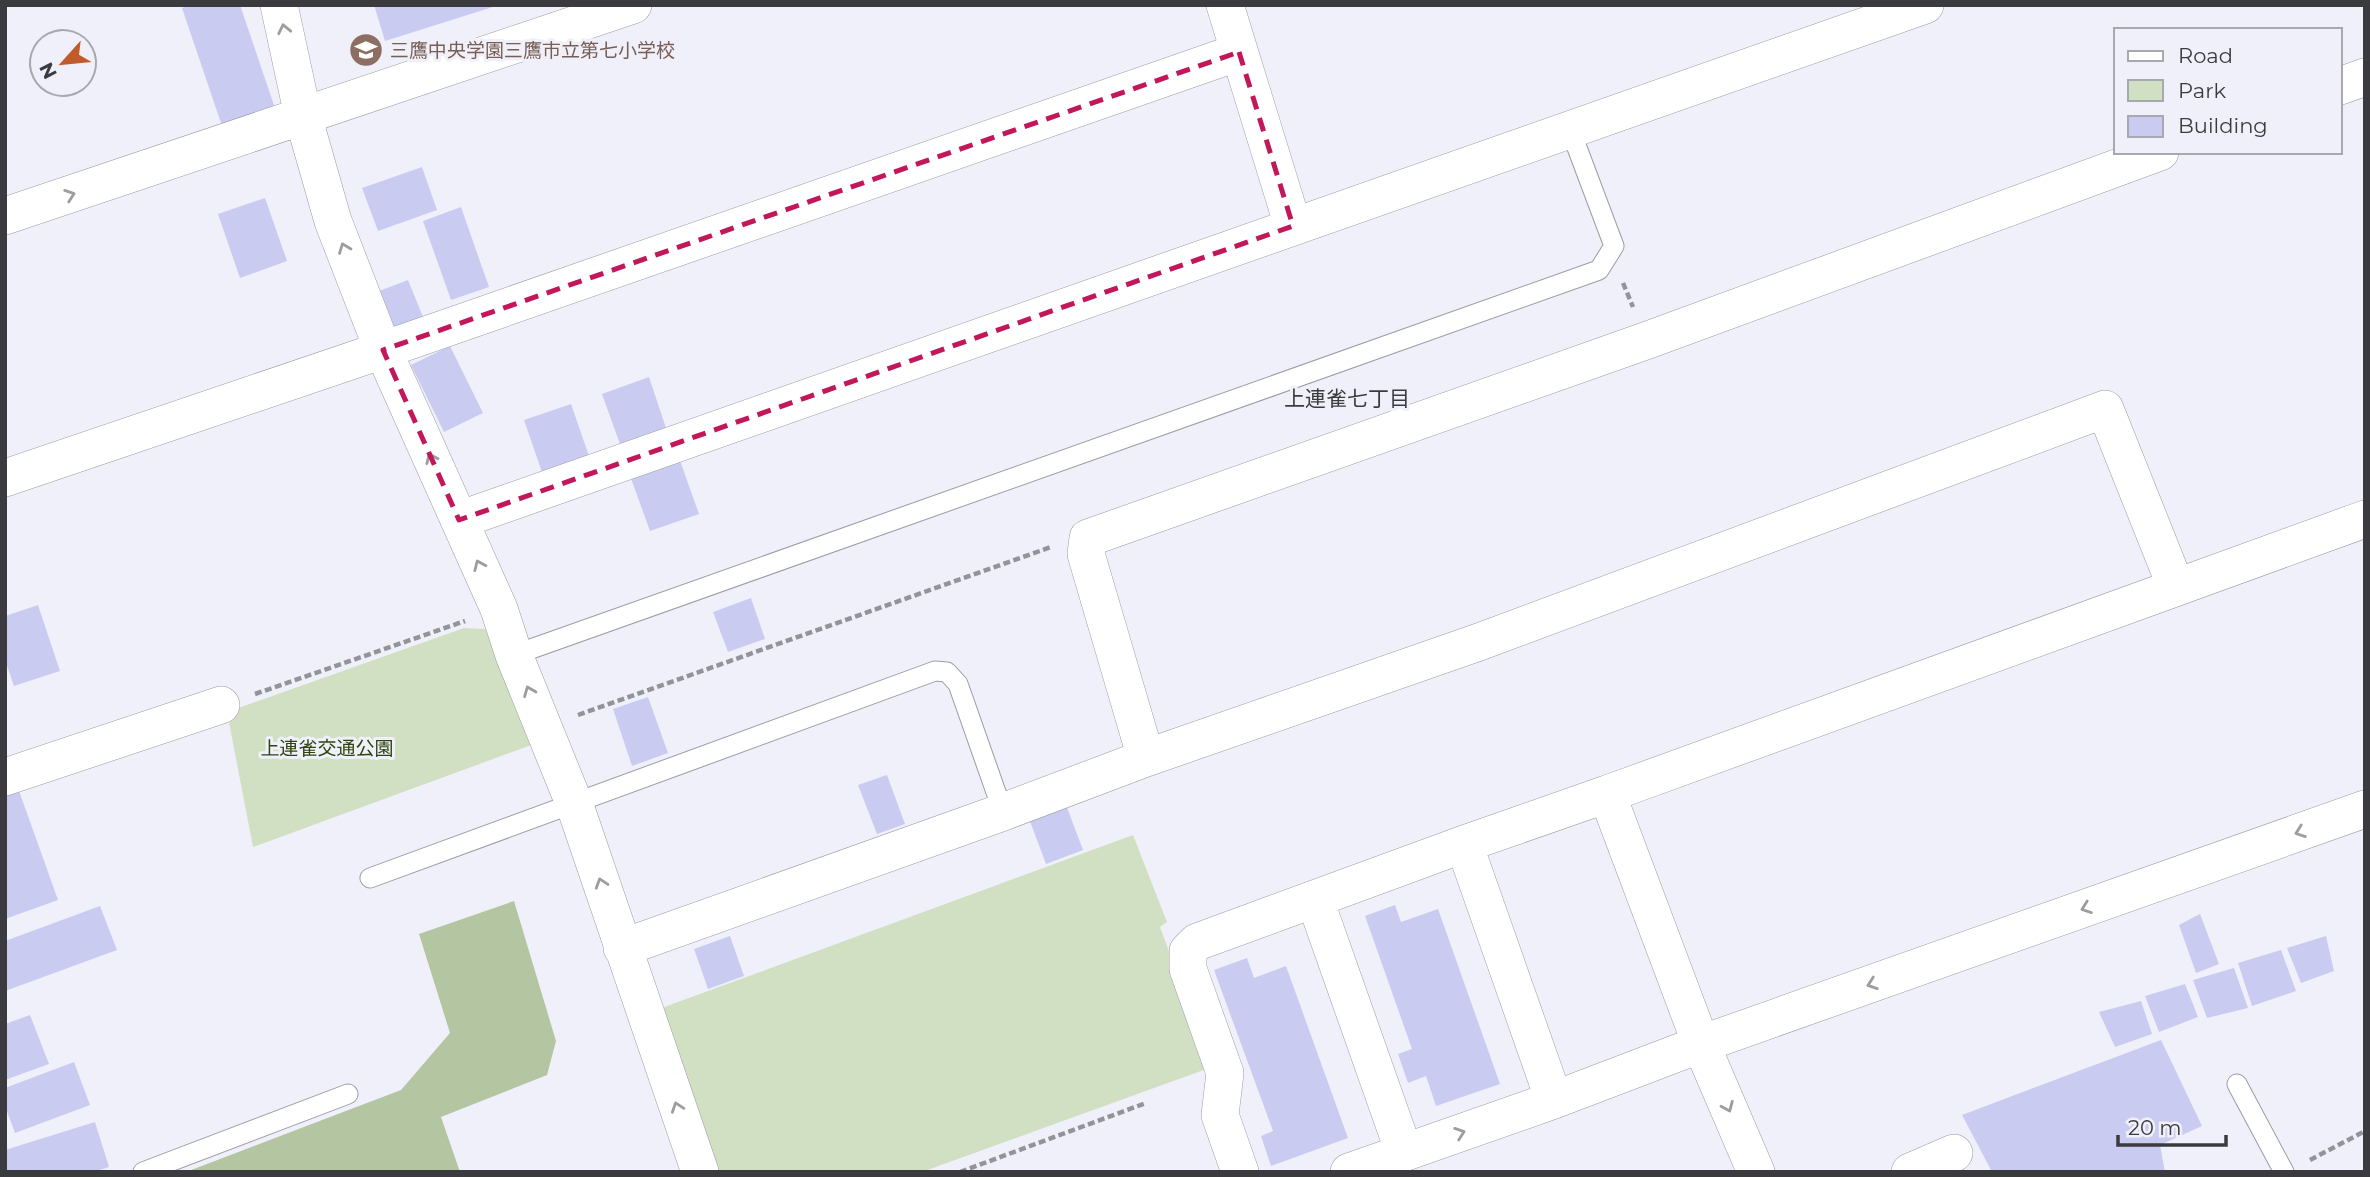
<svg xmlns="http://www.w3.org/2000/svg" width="2370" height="1177" font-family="Montserrat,'Noto Sans JP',sans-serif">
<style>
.green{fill:#d1e0c2}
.forest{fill:#b4c5a2}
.building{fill:#cacbf0}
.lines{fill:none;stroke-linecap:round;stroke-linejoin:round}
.lane-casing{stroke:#9b9ba5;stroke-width:21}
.street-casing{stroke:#9b9ba5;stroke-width:38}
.path{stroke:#93939a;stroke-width:4.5;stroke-dasharray:7 3.5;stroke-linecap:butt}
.lane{stroke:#fff;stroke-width:19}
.street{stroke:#fff;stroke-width:37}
.oneway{stroke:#9d9d9f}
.marked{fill:none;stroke:#c2185b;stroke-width:5;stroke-dasharray:14 9;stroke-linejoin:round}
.labels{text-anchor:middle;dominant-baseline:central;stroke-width:6;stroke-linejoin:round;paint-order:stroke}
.education-label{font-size:19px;fill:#785e54;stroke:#f0f0fa;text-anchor:start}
.park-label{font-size:19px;fill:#2e430e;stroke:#f0f0fa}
.neighbourhood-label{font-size:21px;fill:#3b3b3f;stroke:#f0f0fa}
</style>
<rect width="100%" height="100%" fill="#f0f0fa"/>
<!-- green -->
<path class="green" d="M464,628l21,1 49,115 -281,103 -26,-135z
M1133,835l34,87 -7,5 52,140 -290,105h-215l-59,-159z"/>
<!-- forest -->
<path class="forest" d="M514,901l42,140 -9,34 -106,42 19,55h-274l215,-82 49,-57 -31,-99z"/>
<!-- building -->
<path class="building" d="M189,5h51l36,106 -53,18 -41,-121z
M374,5h122v1l-111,35z
M422,167l15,43 -59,21 -16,-43z
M265,198l22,63 -47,17 -22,-64z
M461,207l28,80 -38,13 -28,-79z
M408,280l17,42 -34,13 -17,-42z
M450,346l33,67 -39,19 -33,-67z
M649,377l18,54 -46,16 -19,-53z
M571,404l19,55 -47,16 -19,-55z
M678,455l21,59 -49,17 -21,-58z
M751,598l14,41 -37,13 -15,-40z
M38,605l22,66 -46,15 -9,-26v-44z
M648,697l20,56 -36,13 -19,-57z
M887,775l18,49 -28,10 -19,-49z
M18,788l40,112 -53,19v-127z
M1065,802l18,48 -37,14 -18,-48z
M1395,905l6,17 37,-13 62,175 -64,22 -10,-30 -18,7 -10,-29 14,-5 -47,-133z
M100,906l17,44 -112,41v-50z
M2200,914l19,50 -23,9 -17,-48z
M730,936l14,40 -36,13 -14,-40z
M2326,936l8,35 -33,12 -14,-35z
M2281,950l15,41 -44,15 -14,-43z
M1247,958l7,20 32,-12 62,172 -77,28 -10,-30 12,-5 -59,-161z
M2234,968l14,40 -41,10 -14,-38z
M2185,984l13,33 -39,15 -14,-36z
M2141,1001l11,33 -37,13 -16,-35z
M30,1015l19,49 -44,16v-56z
M2161,1040l41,86 -42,19 5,27h-173l-30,-57z
M74,1062l16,43 -75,28 -10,-27v-18z
M95,1122l14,45 -15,5h-89v-22z"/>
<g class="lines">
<!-- lane casing -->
<g class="lane-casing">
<path id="lane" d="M514,655l1085,-385 15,-24 -44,-117
M370,878l565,-207 12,1 11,12 45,128
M2237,1084l47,88
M143,1172l205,-78"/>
</g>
<!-- street casing -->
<g class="street-casing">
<path id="street" d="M279,5l24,111 30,105 50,129 116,259 15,46 60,148 126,369
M1225,5l68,221
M2340,86l25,-9
M5,216l628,-211
M5,478l378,-128 856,-298
M459,520l1466,-515
M1146,758l-60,-204 2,-16 560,-198 512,-188
M5,777l216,-72
M1464,844l90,256
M1315,900l89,252
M622,948l381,-136 143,-54 333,-116 626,-233 71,178
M1240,1172l-20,-57 5,-42 -37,-104v-18l9,-9 267,-98 143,-50
M1349,1172l205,-72 147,-56 664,-235
M1756,1172l-55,-128 -94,-250 758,-275
M1910,1172l44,-19"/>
</g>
<!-- path -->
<path class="path" d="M1623,283l10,24
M255,694l210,-73
M578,715l473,-168
M2310,1160l55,-29
M960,1172l186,-69"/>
<!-- lane -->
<use href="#lane" class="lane"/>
<!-- street -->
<use href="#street" class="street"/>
</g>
<!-- one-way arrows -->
<defs><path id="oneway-chevron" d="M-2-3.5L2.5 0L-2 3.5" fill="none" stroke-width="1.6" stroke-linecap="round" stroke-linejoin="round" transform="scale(1.75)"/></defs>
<g class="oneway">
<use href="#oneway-chevron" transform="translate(284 29) rotate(-102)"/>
<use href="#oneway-chevron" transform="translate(70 195) rotate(-19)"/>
<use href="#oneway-chevron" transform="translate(344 248) rotate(-111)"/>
<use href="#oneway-chevron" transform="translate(431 458) rotate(-114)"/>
<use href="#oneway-chevron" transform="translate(479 565) rotate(-114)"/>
<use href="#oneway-chevron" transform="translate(529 691) rotate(-112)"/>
<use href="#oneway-chevron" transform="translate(2300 832) rotate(160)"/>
<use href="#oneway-chevron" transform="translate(601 883) rotate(-108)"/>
<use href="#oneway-chevron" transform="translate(2086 908) rotate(160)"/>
<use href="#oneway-chevron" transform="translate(1872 984) rotate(161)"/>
<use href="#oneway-chevron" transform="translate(677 1107) rotate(-109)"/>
<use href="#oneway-chevron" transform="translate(1728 1107) rotate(67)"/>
<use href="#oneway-chevron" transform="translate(1460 1133) rotate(-19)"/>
</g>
<!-- marked area -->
<path class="marked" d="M1239,52l54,174 -834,294 -76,-170z"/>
<!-- icons -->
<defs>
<g id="school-disc" transform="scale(1.75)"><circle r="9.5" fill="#8d6e63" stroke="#f0f0fa"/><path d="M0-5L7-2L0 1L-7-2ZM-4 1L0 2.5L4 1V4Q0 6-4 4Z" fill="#fff"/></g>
</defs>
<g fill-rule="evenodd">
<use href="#school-disc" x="366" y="50"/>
</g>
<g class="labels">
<!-- education labels -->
<g class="education-label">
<text x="390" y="50">三鷹中央学園三鷹市立第七小学校</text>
</g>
<!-- park labels -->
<g class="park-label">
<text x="327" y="748">上連雀交通公園</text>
</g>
<!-- neighbourhood labels -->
<g class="neighbourhood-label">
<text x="1347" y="398">上連雀七丁目</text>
</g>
</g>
<!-- border -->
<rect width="2370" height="1177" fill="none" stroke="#3b3b3f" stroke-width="14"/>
<!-- legend -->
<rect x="2114" y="28" width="228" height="126" fill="#f0f0fa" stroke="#a8a8af" stroke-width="2"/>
<rect x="2128" y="51" width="35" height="10" fill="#ffffff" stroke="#a8a8af" stroke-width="2"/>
<text x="2178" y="63" font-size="21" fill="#3b3b3f">Road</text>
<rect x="2128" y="80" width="35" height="21" fill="#d1e0c2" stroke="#a8a8af" stroke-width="2"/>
<text x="2178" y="98" font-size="21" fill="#3b3b3f">Park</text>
<rect x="2128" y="116" width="35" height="21" fill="#cacbf0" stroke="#a8a8af" stroke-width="2"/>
<text x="2178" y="133" font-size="21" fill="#3b3b3f">Building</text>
<!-- north arrow -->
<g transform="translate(63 63) rotate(243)"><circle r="33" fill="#f0f0fa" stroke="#a8a8af" stroke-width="2"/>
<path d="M0-5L12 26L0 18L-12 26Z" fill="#c15b2c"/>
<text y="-10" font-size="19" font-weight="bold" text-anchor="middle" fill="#3b3b3f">N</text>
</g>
<!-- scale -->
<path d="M2118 1135v10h108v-10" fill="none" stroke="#3b3b3f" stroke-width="3.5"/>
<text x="2128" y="1135" font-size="21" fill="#3b3b3f" stroke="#f0f0fa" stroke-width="5" paint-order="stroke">20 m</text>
</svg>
